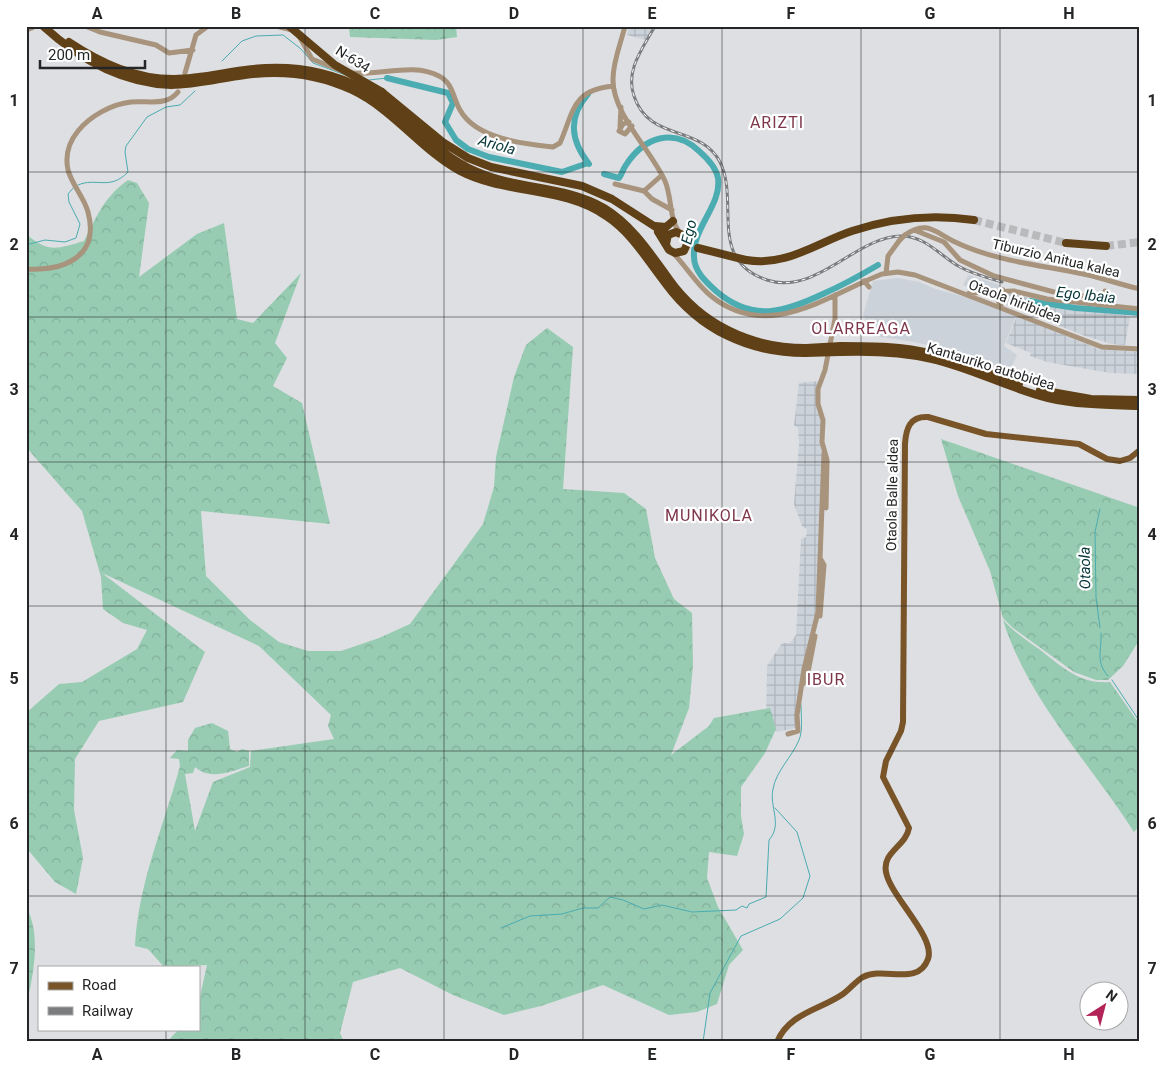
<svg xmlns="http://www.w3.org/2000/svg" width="1166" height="1068" font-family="Roboto,sans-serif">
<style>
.built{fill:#cbd2da}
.industrial{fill:url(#industrial-grid)}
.forest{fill:url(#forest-crowns)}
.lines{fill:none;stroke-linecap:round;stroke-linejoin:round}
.stream{stroke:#4bacb1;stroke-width:1}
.river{stroke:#4bacb1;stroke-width:6}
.highway-tunnel{stroke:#b8babc;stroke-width:8;stroke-dasharray:8 4;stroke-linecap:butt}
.minor{stroke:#a8937c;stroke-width:5}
.major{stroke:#785428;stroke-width:6}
.highway{stroke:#604016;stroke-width:8}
.rail-casing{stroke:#7b7c7e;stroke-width:3}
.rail{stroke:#fff;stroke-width:1;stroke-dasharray:4;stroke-linecap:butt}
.minor-bridge{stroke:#a8937c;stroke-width:5}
.highway-bridge{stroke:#604016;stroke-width:8}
.grid{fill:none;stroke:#242526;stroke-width:1;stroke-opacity:0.55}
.labels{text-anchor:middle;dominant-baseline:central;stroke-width:4.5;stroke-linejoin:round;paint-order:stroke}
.street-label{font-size:14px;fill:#242526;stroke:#fff}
.water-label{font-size:15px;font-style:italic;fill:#063638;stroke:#fff}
.quarter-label{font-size:16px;letter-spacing:1px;fill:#7d364a;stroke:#fff}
.neatline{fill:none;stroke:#242526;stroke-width:2}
.grid-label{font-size:16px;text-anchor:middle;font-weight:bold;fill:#242526}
</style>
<defs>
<pattern id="industrial-grid" width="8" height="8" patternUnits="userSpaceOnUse" patternTransform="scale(1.25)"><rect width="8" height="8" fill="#cbd2da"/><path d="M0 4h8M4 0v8" fill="none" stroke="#aeb4bb"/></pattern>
<pattern id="forest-crowns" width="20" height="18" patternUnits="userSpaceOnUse" patternTransform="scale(1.25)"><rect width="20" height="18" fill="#97ccb2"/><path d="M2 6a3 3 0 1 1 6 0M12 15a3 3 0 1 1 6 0" fill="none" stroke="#82af99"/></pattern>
</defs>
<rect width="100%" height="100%" fill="#dddfe2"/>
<!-- built -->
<path class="built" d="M968,275l32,10 -1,3 -21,3 -15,-6z
M897,278l22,4 16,7 51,13 31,11 -13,33 13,9 -8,17 -58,-21 -36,-9 -40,-6 -12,-21 10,-34z"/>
<!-- industrial -->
<path class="industrial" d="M629,26h24l-7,14 -19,-5z
M1004,293l24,4 -1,4 23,6 90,10h-10l-5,28 -13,-1 -27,-8 -85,-34 -2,-7z
M1017,316l82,33 41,3v22l-30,-1 -63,-11 -17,-6 1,-3 -25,-10z
M820,381l-3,8 5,31v53l-4,117 -4,38 -12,41 -7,59 -18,4 -11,-7 1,-59 15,-23h8l6,-8 5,-96 5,-2 1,-8 -5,-3 -8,-22 5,-60 -1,-16 -4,-3 5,-42z"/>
<!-- forest -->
<path class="forest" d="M349,26h107l1,11 -21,3 -86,-3z
M128,180l9,3 12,20 -10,74 58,-43 27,-11 13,96 16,4 48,-50 -26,70 12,15 -14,28 29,17 28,121 -129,-13 5,65 44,44 29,22 29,9h33l38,-13 31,-14 73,-100 11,-37 2,-30 18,-80 12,-32 21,-17 26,19 -10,142 61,4 22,16 9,49 19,41 18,14 1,52 -4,43 -18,47 38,-29 5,-8 56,-10 6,21 -11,24 -24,34v29l3,18 -7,22 -28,-4 -2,26 11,29 25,43 -14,15 -12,39 -20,8 -28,3 -66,-30 -62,21 -37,9 -51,-20 -53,-27 -47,14 -13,51 4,9h-177l12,-13h20v-28l8,-36 -43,2 -16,-18 -13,-3c3,-62 29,-121 45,-180l-1,-7 -9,-1 7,-8 11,1v-11l7,-12 17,-5 16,8 2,18 7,3 5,-3 7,2v15c-17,5 -39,15 -54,1l-2,6 -8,1 10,57 18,-49 37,-15 1,-16 83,-12 -6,-13 3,-11 -72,-69 -157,-73 103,79 -22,50 -84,19 -24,38 -1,51 9,48 -7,36 -21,-12 -26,-31 -3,-5v-133l33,-29 23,-2 55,-33 10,-19 -24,-7 -20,-14 -2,-32 -19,-66 -56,-64v-213c22,19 31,15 58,7 13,-25 20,-44 44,-61z
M941,439l199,69v131l-17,27 -15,14h-12l-22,-8 -61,-44 -10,-10 -13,-47 -32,-75z
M1003,620c11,12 23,20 36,29 22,17 41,36 71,33l30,43v100l-6,7c-44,-69 -106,-132 -131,-212z
M26,907c16,27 7,70 0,100z"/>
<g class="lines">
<!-- stream -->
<path class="stream" d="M222,61l20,-20 14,-5 27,-1 18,14 12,14 35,13
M369,80l18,-2
M78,185c18,-8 32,6 50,-13l-3,-20 1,-6 21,-29 19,-10 14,-2 15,-14
M26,245l19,-5 20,2 11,-4 4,-14 -11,-22 -1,-8 6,-7
M1100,628l-4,-31 -1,-65 5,-23
M1101,633c1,16 -6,29 7,43
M1112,680l28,42
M501,928l29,-12 32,-2 21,-6h15l12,-11 13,3 21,9 18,-4 30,7 44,-2 6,-4 5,2 2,-4 17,-7 3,-57c14,-16 0,-33 4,-51 3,-18 19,-32 26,-49 4,-9 2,-24 2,-35
M703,1042l7,-49 31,-57 39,-17 23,-21 7,-22 -13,-44 -22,-24"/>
<!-- river -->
<path class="river" d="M387,78l61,15 5,10 -8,19 11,18 12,9 21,8 73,15 26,-9
M588,94c-20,23 -18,46 1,70
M604,174l15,4c3,-4 4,-9 7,-13 18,-28 48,-38 73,-14 8,7 17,16 19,27 4,27 -26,50 -24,79 0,14 12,25 22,34 37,32 69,21 109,2 18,-8 36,-18 53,-28
M1030,301l46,7 64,5"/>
<!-- highway-tunnel -->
<path class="highway-tunnel" d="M974,220l92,23
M1106,246l34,-4"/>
<!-- minor -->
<path class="minor" d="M85,26l15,6 56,13 13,8 24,-3
M276,26l16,4
M625,26c-4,17 -12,35 -12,53 -1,34 38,71 52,102 7,16 4,37 14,51
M26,30l6,-2
M299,36l13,23 30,12
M185,73l11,-38 12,-9
M352,73c28,3 61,-11 87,3 14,7 14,22 21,34 16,29 64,34 93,37l7,-4c14,-32 12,-53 53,-57
M629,122l-6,2 -4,7 6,3 7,-8
M620,127l1,-20
M615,184l29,7 8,8 20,11
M644,191l18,-16
M914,230l30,12 16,18 34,16 60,16 51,7v-8
M905,235c21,-15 29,-4 48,6 43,21 89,24 135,34 17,4 34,10 52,14
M673,253c13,13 23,31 38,43 57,46 115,0 171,-22l16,-2 17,3 187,72 38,2
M26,269c38,2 74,-12 62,-57 -4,-15 -16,-27 -20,-42 -3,-14 1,-28 10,-39 12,-15 34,-27 53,-29 16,-2 35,5 47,-10
M886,273l2,-17 11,-15
M864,281l5,6
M969,293l45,-2 33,8 93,10
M1001,306l-5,-9 7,-7
M826,508l1,-48 -5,-18 1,-22 -5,-16v-15l7,-19 10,-51v-24
M820,616l4,-51 -4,-7
M803,684l4,-7 8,-41
M788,734l10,-3 -1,-16 7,-46 14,-57 6,-159"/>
<!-- major -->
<path class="major" d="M777,1042c12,-29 43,-32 66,-48 7,-5 13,-13 20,-17 21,-11 55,10 65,-18 8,-22 -38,-63 -42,-87 -4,-20 20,-26 23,-44l-26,-51 3,-16 15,-30 2,-9 2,-278c1,-16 5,-28 23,-27l58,17 93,10 28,15 13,2 10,-3 10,-8"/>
<!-- highway -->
<path class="highway" d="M43,26c36,33 78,57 128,59 25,0 50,-7 74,-10 36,-5 73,-1 107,15 42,20 68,59 108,81 46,24 103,15 146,45 26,17 41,44 60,68 34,46 83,69 139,69
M69,42c32,21 66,37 105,37 24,0 48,-6 71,-9 41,-6 82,0 119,19 40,23 68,63 111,82 42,19 89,14 129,37 28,17 46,45 65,71 32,45 81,69 137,69
M382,92l62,51 24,15 23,9 91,19 30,13 56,36
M655,226l11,1 7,-6
M658,232l11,18 6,3 9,-2 4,-9 -3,-6 -9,-4 -8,3 -2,9
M1066,243l40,3
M746,260c40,7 70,-17 106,-29 39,-13 81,-17 122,-11
M841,346c31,0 61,0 92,8 29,8 57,20 86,30
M840,352c31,-1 62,0 92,7 40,9 76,29 116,39 30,7 61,7 92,8
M1040,390l51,9 49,1"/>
<!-- rail casing -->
<g class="rail-casing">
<path id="rail" d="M655,26c-12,22 -30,44 -21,70 15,46 66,28 86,66 20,40 -13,98 47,118 49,16 88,-43 134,-44 25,0 39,20 59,31 13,7 28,11 42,15"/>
</g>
<!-- rail -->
<use href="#rail" class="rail"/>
<!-- minor-bridge -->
<path class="minor-bridge" d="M899,241l6,-6"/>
<!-- highway-bridge -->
<path class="highway-bridge" d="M289,26l46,39 47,27
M698,248l48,12
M806,348l35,-2
M805,353l35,-1"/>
</g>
<!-- grid -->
<path class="grid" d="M166,26v941M305,26v1016M444,26v1016M583,26v1016M722,26v1016M861,26v1016M1000,26v1016M26,172h1114M26,317h1114M26,462h1114M26,606h1114M26,751h1114M26,896h1114M166,1029v13"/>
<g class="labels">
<!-- street labels -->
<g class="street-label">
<text transform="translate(353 59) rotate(32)">N-634</text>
<text transform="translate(1056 258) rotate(13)">Tiburzio Anitua kalea</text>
<text transform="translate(1015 301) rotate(21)">Otaola hiribidea</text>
<text transform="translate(991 366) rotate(17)">Kantauriko autobidea</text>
<text transform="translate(892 495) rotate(-89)">Otaola Balle aldea</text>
</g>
<!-- water labels -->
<g class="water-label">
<text transform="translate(497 145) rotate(16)">Ariola</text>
<text transform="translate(689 232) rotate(-76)">Ego</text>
<text transform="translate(1086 295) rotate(6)">Ego Ibaia</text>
<text transform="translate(1085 568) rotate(-91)">Otaola</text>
</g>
<!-- quarter labels -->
<g class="quarter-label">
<text x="777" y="122">ARIZTI</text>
<text x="861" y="328">OLARREAGA</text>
<text x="709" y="515">MUNIKOLA</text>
<text x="826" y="679">IBUR</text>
</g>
</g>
<!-- border -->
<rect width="1166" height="1068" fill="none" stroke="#ffffff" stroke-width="55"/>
<!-- legend -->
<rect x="38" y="966" width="162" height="65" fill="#ffffff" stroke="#a7a8a8"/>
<rect x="48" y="982" width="25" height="8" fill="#785428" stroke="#a7a8a8"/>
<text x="82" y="990" font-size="15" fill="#242526">Road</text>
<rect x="48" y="1007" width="25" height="8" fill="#7b7c7e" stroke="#a7a8a8"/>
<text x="82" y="1016" font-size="15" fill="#242526">Railway</text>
<!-- north arrow -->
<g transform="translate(1104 1006) rotate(36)"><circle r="24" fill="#ffffff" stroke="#a7a8a8"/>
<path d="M0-4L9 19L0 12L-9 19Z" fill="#b22358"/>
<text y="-8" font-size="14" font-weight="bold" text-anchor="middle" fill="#242526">N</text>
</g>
<!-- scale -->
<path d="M40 60v8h105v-8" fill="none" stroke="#242526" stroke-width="2.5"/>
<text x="48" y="60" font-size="15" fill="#242526" stroke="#ffffff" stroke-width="4" paint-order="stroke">200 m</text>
<rect x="28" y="28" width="1110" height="1012" class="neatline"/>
<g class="grid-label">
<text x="97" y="19">A</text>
<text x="236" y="19">B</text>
<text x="375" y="19">C</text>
<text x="514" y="19">D</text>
<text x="652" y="19">E</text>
<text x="791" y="19">F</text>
<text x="930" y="19">G</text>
<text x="1069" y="19">H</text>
<text x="14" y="106">1</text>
<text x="1152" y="106">1</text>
<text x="14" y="250">2</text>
<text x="1152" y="250">2</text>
<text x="14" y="395">3</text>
<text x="1152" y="395">3</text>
<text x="14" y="540">4</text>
<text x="1152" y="540">4</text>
<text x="14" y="684">5</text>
<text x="1152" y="684">5</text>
<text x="14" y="829">6</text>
<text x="1152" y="829">6</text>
<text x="14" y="974">7</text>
<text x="1152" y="974">7</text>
<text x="97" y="1060">A</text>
<text x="236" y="1060">B</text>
<text x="375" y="1060">C</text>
<text x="514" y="1060">D</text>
<text x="652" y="1060">E</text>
<text x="791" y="1060">F</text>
<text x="930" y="1060">G</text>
<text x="1069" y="1060">H</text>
</g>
</svg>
